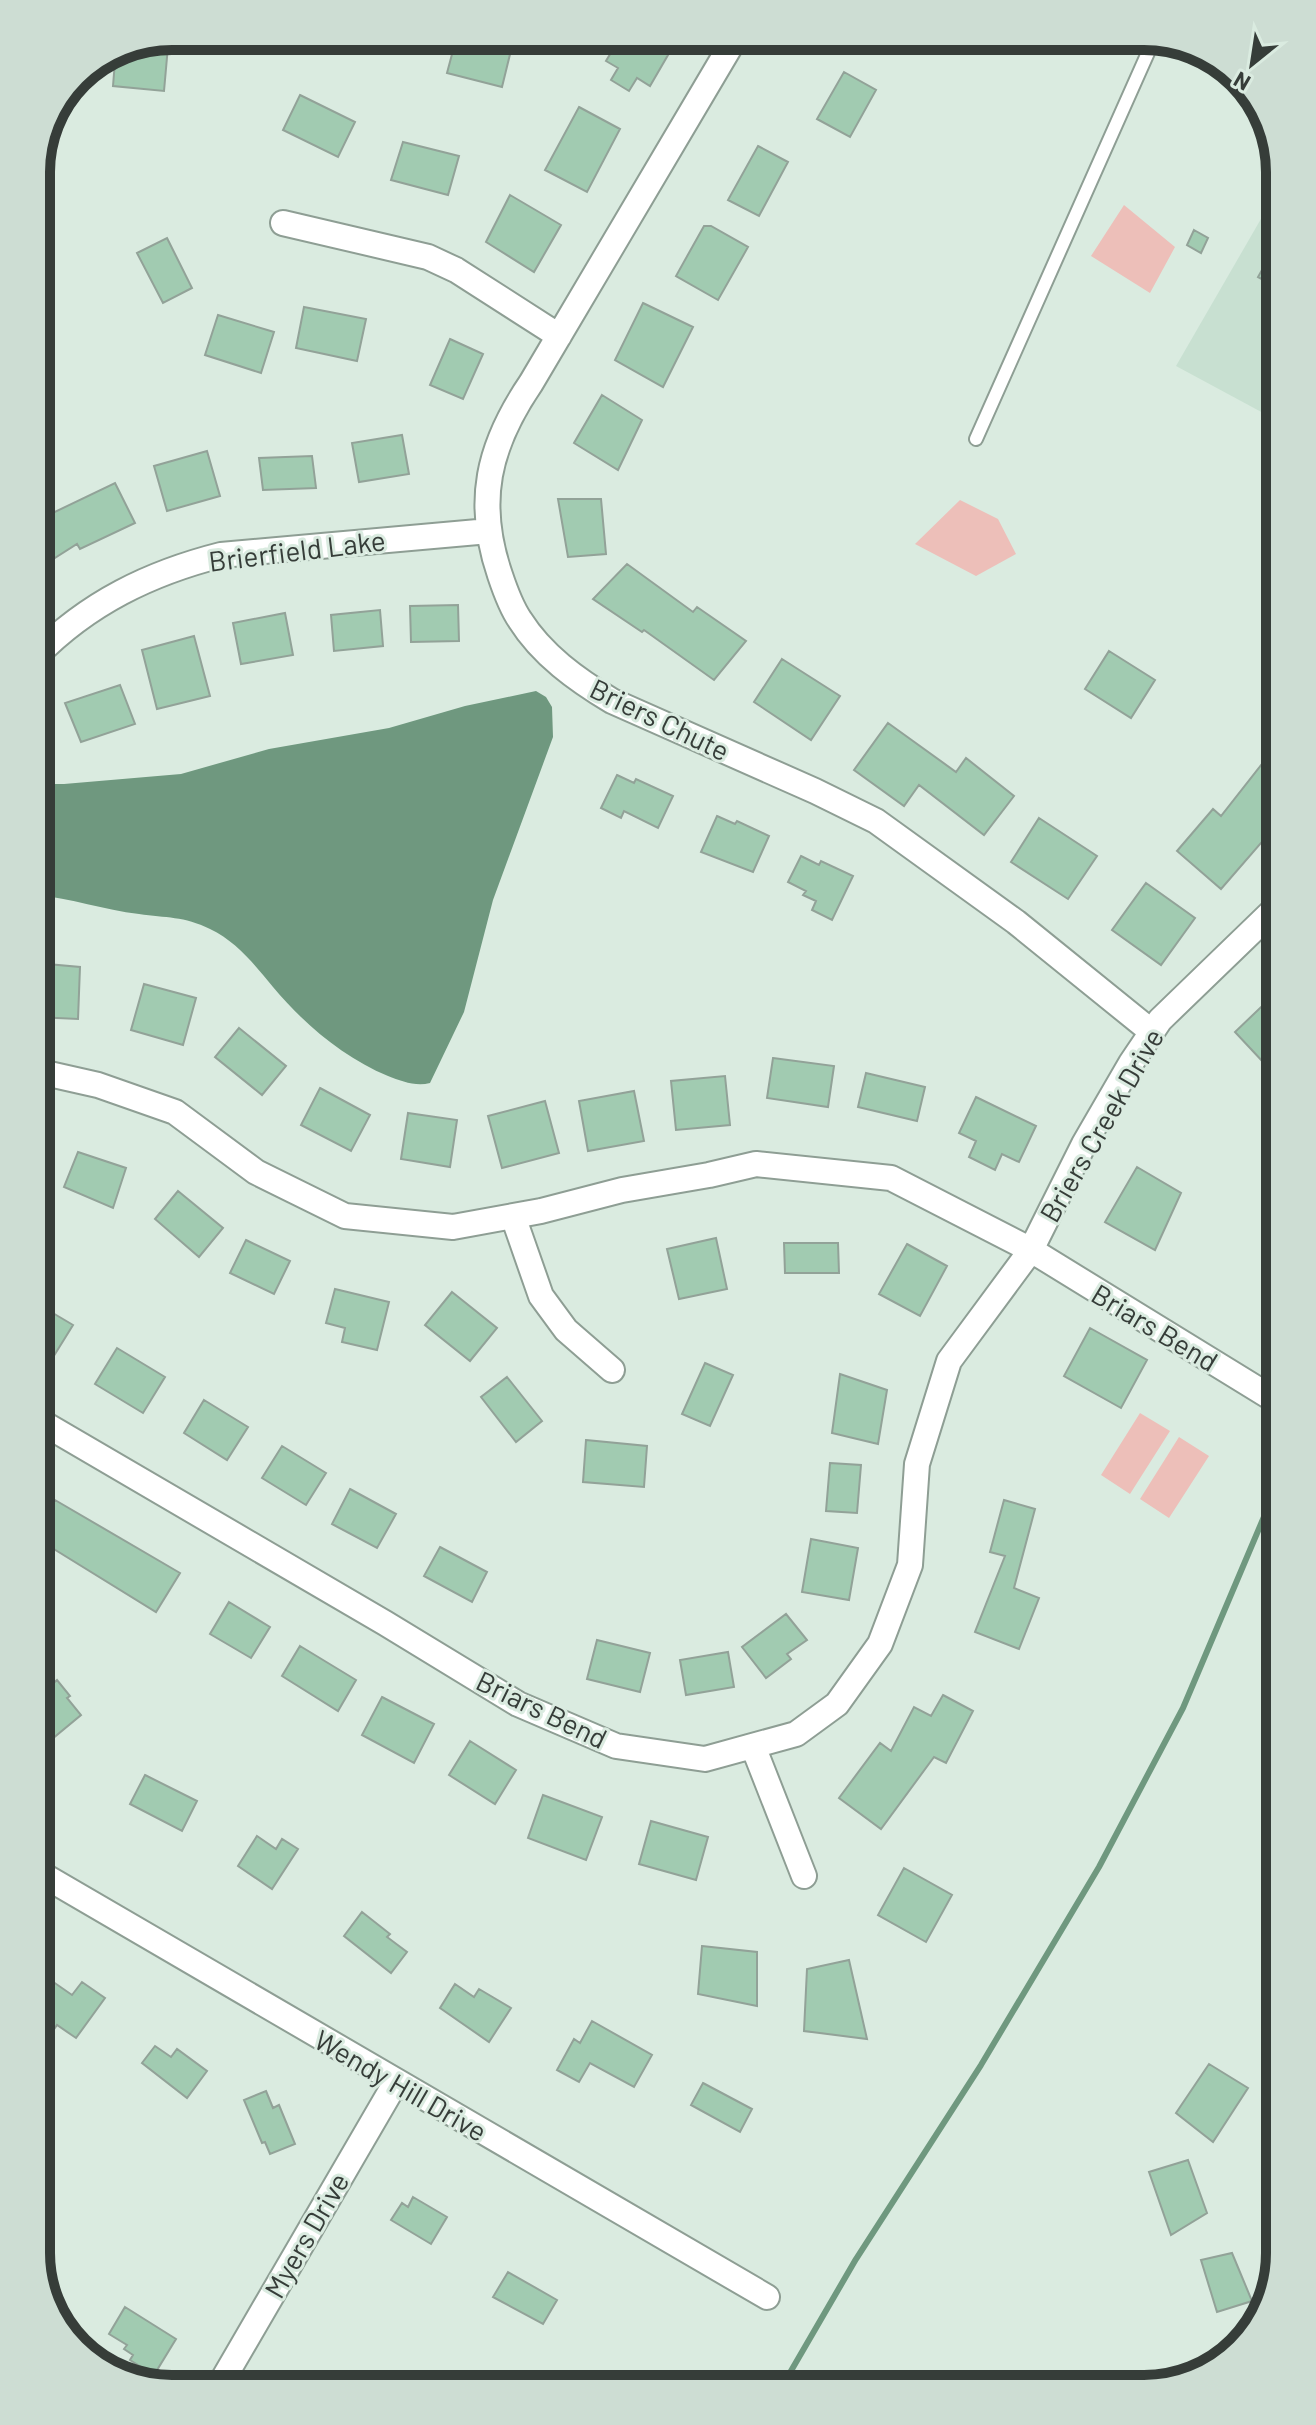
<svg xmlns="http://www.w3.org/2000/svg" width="1316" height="2425" font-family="Barlow,sans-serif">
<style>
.built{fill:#c8e0d1}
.green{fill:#edbfb9}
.water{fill:#6f987f}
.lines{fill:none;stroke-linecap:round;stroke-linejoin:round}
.stream{stroke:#6f987f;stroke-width:6}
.building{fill:#a1cbb1;stroke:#92a298;stroke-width:2}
.service-casing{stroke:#8e9e94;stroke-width:16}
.minor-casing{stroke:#8e9e94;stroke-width:28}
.service{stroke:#fff;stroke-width:12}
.minor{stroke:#fff;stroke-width:24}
.labels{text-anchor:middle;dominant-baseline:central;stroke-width:6;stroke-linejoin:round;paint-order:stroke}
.street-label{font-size:28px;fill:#363d39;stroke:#daebe0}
.rim{fill:none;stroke:#363d39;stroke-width:10}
</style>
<rect width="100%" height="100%" fill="#daebe0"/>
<!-- built -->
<path class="built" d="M1280,186v236l-104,-56z"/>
<!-- green -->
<path class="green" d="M1124,205l51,42 -25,46 -59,-37z
M960,500l38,19 18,35 -40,22 -61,-32z
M1140,1413l30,18 -40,63 -29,-19z
M1179,1437l30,19 -40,62 -29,-19z"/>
<!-- water -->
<path class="water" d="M536,691l10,6 6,10 1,30 -60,163 -29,112 -34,71c-14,4 -29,-2 -42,-7 -44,-18 -84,-52 -115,-89 -19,-23 -36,-45 -63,-58 -26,-13 -44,-11 -71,-15 -35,-4 -68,-16 -103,-19v-111h28l117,-10 88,-25 120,-21 76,-22z"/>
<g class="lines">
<!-- stream -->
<path class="stream" d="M784,2383l72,-124 125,-194 118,-198 84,-159 97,-229"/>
</g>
<!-- building -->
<path class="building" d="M618,41h27l23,14 -18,31 -13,-8 -8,13 -18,-11 7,-12 -12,-7z
M513,42l-11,45 -55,-14 8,-30z
M120,46h48l-4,45 -51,-5 3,-37z
M844,72l32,18 -26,47 -33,-18z
M300,95l55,27 -17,35 -55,-27z
M579,107l41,22 -33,63 -42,-22z
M403,142l56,14 -11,39 -57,-15z
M758,146l30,16 -29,54 -31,-16z
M510,195l51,30 -27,47 -48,-30z
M704,226h7l37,21 -30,53 -42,-24z
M1194,230l14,8 -7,15 -14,-8z
M167,238l25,50 -29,15 -26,-50z
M1280,238v51l-22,-12z
M643,303l50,24 -30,60 -48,-27z
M304,307l62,12 -9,42 -61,-13z
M218,315l56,17 -13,41 -56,-18z
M450,339l33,15 -20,45 -33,-14z
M602,395l40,25 -24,50 -44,-27z
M402,435l7,39 -50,8 -7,-39z
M207,451l13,45 -53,15 -13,-45z
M312,456l4,32 -53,2 -4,-32z
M115,483l20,40 -55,26 -3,-5 -41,26v-49z
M558,499h43l5,55 -38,3z
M627,564l66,48 4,-5 49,34 -32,39 -70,-50 -2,2 -49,-33z
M458,605l1,36 -48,1 -1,-36z
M380,610l3,36 -49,5 -3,-36z
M285,613l8,42 -52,9 -8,-41z
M194,636l16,60 -53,13 -15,-59z
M1109,651l46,29 -24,38 -46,-29z
M782,659l58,37 -29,44 -57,-38z
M120,685l15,39 -54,18 -16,-39z
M888,723l68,49 10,-14 48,38 -30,39 -65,-50 -15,21 -50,-36z
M1280,741v80l-59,68 -44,-38 36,-42 8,7z
M617,775l17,8 2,-4 37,17 -15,32 -34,-17 -3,7 -20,-10z
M717,816l18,8 2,-3 32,15 -16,36 -52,-20z
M1039,818l58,38 -29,43 -57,-37z
M801,856l18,9 2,-4 32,15 -21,44 -20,-10 4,-9 -13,-6 3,-4 -18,-9z
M1146,883l49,35 -34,47 -49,-35z
M36,963l44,4 -2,52 -42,-2z
M144,984l52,14 -13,47 -52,-15z
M1280,989v59l-16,15 -29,-31z
M239,1028l47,38 -24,29 -47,-38z
M773,1058l61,8 -6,41 -61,-9z
M866,1073l59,14 -8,34 -59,-14z
M725,1076l5,49 -54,5 -5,-49z
M320,1088l50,27 -19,36 -50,-26z
M634,1091l10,50 -56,10 -9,-50z
M976,1097l60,29 -17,36 -17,-8 -7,16 -26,-13 7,-16 -17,-8z
M545,1101l14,52 -57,15 -14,-52z
M408,1113l49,7 -7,47 -49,-8z
M78,1152l48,16 -13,40 -49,-21z
M1137,1167l44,26 -26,57 -50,-28z
M178,1191l45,37 -24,29 -44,-38z
M716,1238l11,51 -48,10 -12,-50z
M246,1240l44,21 -16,33 -44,-21z
M784,1243h54l1,30h-54z
M907,1244l40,22 -27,50 -41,-22z
M335,1289l54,13 -12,48 -35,-8 3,-14 -19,-5z
M452,1292l45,36 -27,33 -45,-36z
M36,1303l37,22 -21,34 -16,-9z
M1090,1328l57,32 -26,48 -57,-32z
M117,1348l48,29 -22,36 -48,-29z
M705,1363l28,12 -23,51 -28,-12z
M840,1374l47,16 -9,54 -46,-11z
M507,1377l35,44 -26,21 -35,-45z
M204,1400l44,27 -21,33 -43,-27z
M586,1440l61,6 -3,41 -61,-5z
M282,1446l44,27 -20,32 -44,-27z
M830,1463l31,2 -4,48 -31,-2z
M350,1489l46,25 -19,34 -45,-24z
M55,1500l125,73 -24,39 -120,-74v-7z
M1004,1500l31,9 -21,79 25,10 -20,51 -44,-17 30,-76 -15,-4z
M811,1539l47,9 -9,52 -47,-8z
M440,1547l47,25 -15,30 -48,-26z
M229,1602l41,25 -19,31 -41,-24z
M786,1614l21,26 -20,14 4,5 -25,19 -24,-31z
M597,1640l53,13 -10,39 -53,-13z
M300,1646l56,34 -18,31 -56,-35z
M728,1652l6,35 -48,8 -6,-35z
M36,1672l13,15 8,-7 13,16 -3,2 14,17 -35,29 -10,-12z
M943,1695l30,16 -27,52 -12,-6 -53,72 -42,-31 41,-55 11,8 23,-44 17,9z
M382,1697l52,27 -20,39 -52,-28z
M470,1741l46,29 -21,34 -46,-29z
M145,1775l52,26 -15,30 -52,-27z
M543,1795l59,22 -16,43 -58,-22z
M651,1821l57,16 -12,43 -57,-16z
M257,1836l19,13 6,-10 16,10 -26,40 -34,-23z
M904,1868l48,27 -26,47 -48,-27z
M362,1912l28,22 -3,3 20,15 -16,21 -47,-37z
M702,1946l55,6v54l-59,-12z
M849,1960l18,79 -63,-8 3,-62z
M49,1979l23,16 10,-13 23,16 -29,40 -19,-13 -7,10 -14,-9 8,-11 -8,-6v-29l9,6z
M455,1984l19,13 5,-8 32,19 -22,34 -49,-34z
M592,2021l60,34 -18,32 -44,-24 -11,19 -22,-12 17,-31 6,4z
M155,2046l16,11 6,-8 30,22 -20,27 -45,-35z
M1209,2064l39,24 -35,54 -37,-29z
M703,2083l49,26 -12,23 -49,-27z
M266,2091l7,17 6,-3 16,39 -25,10 -5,-12 -3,1 -18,-43z
M1188,2160l19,53 -36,22 -22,-63z
M413,2197l34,20 -16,27 -40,-24 11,-17 6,4z
M1232,2253l20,48 -35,11 -16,-52z
M508,2272l49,28 -14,24 -50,-27z
M125,2307l51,32 -22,36 -24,-15 3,-5 -9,-6 3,-4 -18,-11z"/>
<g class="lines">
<!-- service casing -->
<g class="service-casing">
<path id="service" d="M976,439l179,-402"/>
</g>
<!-- minor casing -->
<g class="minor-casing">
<path id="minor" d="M734,40l-203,343c-43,63 -56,119 -31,192 5,15 11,32 20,45 22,35 57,60 92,81l203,90 61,30 140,101 136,110
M283,223l145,34 28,13 103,66
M36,656c52,-53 114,-83 185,-101l268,-24
M36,1071l62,14 77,27 81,60 89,44 108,11 88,-16 81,-21 87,-15 47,-11 135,14 140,72 249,153
M513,1216l28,80 25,34 46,40
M36,1419l349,204 133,81 98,42 89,13 91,-25 41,-30 43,-60 30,-79 7,-101 32,-103 82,-111 53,-106 47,-81 29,-43 120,-116
M753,1746l51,130
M36,1871l731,426
M218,2388l178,-306"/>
</g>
<!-- service -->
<use href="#service" class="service"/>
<!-- minor -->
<use href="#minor" class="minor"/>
</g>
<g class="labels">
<!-- street labels -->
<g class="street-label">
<text transform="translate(297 550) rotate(-7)">Brierfield Lake</text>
<text transform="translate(660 719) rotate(26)">Briers Chute</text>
<text transform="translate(1101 1125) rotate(-60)">Briers Creek Drive</text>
<text transform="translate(1155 1327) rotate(31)">Briars Bend</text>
<text transform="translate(542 1709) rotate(26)">Briars Bend</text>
<text transform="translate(401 2085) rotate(30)">Wendy Hill Drive</text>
<text transform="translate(306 2235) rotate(-60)">Myers Drive</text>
</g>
</g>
<!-- crop -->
<path d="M0 0H1316V2425H0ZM172 50H1144A122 122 0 0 1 1266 172V2253A122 122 0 0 1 1144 2375H172A122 122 0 0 1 50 2253V172A122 122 0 0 1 172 50Z" fill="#cdddd3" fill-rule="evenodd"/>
<path class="rim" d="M172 50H1144A122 122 0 0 1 1266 172V2253A122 122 0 0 1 1144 2375H172A122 122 0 0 1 50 2253V172A122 122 0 0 1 172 50Z"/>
<!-- north arrow -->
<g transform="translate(1252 64) rotate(210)" stroke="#daebe0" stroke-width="6" paint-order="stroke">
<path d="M0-6L14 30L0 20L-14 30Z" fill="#363d39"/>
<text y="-12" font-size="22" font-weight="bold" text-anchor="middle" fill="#363d39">N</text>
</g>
</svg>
